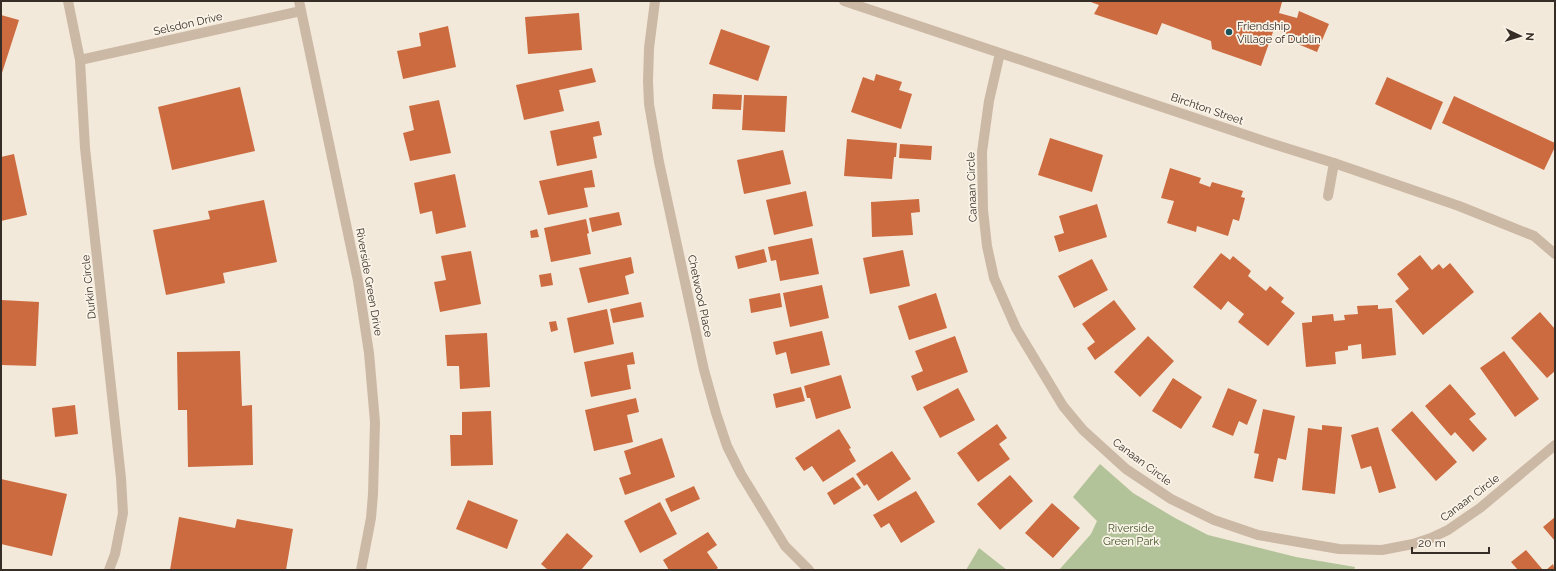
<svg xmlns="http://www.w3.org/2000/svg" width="1556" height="571" font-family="Raleway,sans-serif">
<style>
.green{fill:#b2c399}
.building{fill:#cc6b3f}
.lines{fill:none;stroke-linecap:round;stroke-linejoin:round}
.service{stroke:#ccb9a5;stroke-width:10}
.minor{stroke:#ccb9a5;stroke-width:10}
.poi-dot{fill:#1a525b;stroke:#faf3e7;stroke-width:1.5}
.labels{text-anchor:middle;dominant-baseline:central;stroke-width:3.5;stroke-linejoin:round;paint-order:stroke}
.street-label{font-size:11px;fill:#372d27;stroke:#faf3e7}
.poi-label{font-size:11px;fill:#372d27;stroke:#faf3e7;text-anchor:start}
.park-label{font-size:11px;fill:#435729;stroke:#faf3e7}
</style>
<rect width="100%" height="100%" fill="#f3e9da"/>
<!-- green -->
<path class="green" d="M1100,464l33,29 42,25 33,17 88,22 59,10 -1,3h-295l32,-36 6,-13 -24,-24z
M979,548l28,22h-41z"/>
<!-- building -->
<path class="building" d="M1088,1h193l1,1 -3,11 18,5 2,-7 30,13 -12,28 -29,-12 1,-5 -15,-6 -13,37 -49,-17 -1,-8 -49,-18 -5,12 -63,-21 5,-9z
M579,13l3,37 -54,4 -3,-37z
M1,15l18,5 -18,56z
M448,26l8,41 -53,12 -6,-28 24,-5 -2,-13z
M721,29l49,17 -12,35 -49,-17z
M592,68l4,14 -37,8 5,21 -40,9 -8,-35z
M876,74l26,8 -3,8 13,4 -11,35 -50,-17 12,-35 11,4z
M1387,77l56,25 -12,28 -56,-26z
M240,87l15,64 -83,19 -14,-63z
M713,94l29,1 -1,15 -29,-1z
M744,95l43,1 -2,36 -43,-2z
M1454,96l101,47v4l-11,23 -102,-47z
M439,100l12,53 -41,8 -7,-28 11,-3 -5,-24z
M599,121l3,14 -9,2 4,21 -40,8 -7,-35z
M1050,138l53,17 -11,37 -54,-17z
M847,139l50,4 -1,14h-2l-2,22 -48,-3z
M900,144l32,2 -1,14 -32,-2z
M783,150l8,34 -47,10 -7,-34z
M14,154l13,61 -26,6v-64z
M1170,168l31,10 -2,5 11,4 2,-5 31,9 -2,6 4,1 -6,23 -6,-2 -5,17 -31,-10 -1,6 -29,-9 7,-22 -13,-3z
M592,170l3,17 -11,1 4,19 -40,8 -9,-34z
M455,174l11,53 -30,7 -4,-23 -12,3 -6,-31z
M806,191l7,35 -39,9 -8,-35z
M919,199l1,13 -9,1 2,22 -41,2 -1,-35z
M264,200l13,62 -54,11 2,10 -59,12 -13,-65 57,-11 -2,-8z
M1097,204l10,33 -48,15 -5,-16 10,-3 -5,-17z
M619,212l3,13 -30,7 -3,-14z
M586,219l3,14 -2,1 4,20 -40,8 -7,-34z
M537,229l2,8 -8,1 -1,-7z
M812,238l7,36 -39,7 -4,-21 -5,1 -3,-14z
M764,249l3,13 -29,7 -3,-13z
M903,250l7,36 -40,8 -7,-36z
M471,251l10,53 -41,8 -6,-30 12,-2 -5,-24z
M1221,253l9,7 3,-4 18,15 -3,5 18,15 4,-5 14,12 -3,4 14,11 -27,33 -30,-24 6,-8 -16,-13 -7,9 -28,-23z
M1420,255l12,15 7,-6 4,5 7,-6 24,29 -51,43 -28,-34 14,-12 -12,-15z
M631,257l3,16 -9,3 4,18 -41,9 -9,-35z
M1092,259l16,31 -34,18 -16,-32z
M551,273l2,12 -12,2 -2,-12z
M822,285l7,33 -39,9 -7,-34z
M780,293l2,14 -31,6 -2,-14z
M936,293l11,35 -38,12 -11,-34z
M1,300l38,2 -3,64 -35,-1z
M1114,300l22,29 -41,31 -8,-12 8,-6 -13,-18z
M641,302l3,15 -31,6 -3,-14z
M1378,305v4l14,-1 4,47 -34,4 -1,-15 -13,2v4l-13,2 1,12 -30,3 -4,-44 10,-1v-6l21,-2 1,7 11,-1 -1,-5 14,-1 -1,-8z
M607,309l7,35 -40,9 -7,-35z
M1540,312l15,17v42l-8,7 -36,-40z
M556,321l2,9 -7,2 -2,-10z
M822,331l8,34 -39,9 -5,-22 -10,3 -3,-13z
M487,333l3,54 -30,2 -1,-23h-12l-2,-31z
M955,336l13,36 -51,19 -6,-15 12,-5 -8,-20z
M1148,336l26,25 -34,36 -26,-25z
M240,351l2,55 10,-1 1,60 -65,2 -1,-57h-9l-1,-58z
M1504,351l35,48 -24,18 -35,-49z
M633,352l2,12 -8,1 4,24 -40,8 -7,-35z
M841,375l10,33 -35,11 -6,-21h-3l-3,-12z
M1173,378l29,19 -21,32 -29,-18z
M1450,384l26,30 -7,5 18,20 -14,13 -18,-20 -4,4 -26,-30z
M801,387l4,14 -29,7 -3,-14z
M958,388l17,32 -35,18 -17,-31z
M1228,388l29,12 -10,25 -8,-4 -6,15 -21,-9z
M636,398l3,14 -12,3 6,27 -39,9 -9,-41z
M75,405l3,29 -23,3 -3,-29z
M1263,409l32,7 -9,44 -8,-2 -5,24 -19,-4 5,-24 -5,-1z
M491,411l2,54 -42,1 -1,-31h12v-23z
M1412,411l45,51 -21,19 -45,-51z
M997,424l10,14 -8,6 11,15 -32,23 -21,-29z
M1322,425l20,2 -7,67 -33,-4 6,-62 14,2z
M1378,427l18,61 -17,5 -8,-27 -10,3 -10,-34z
M839,429l12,19 -2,1 7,12 -33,21 -11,-16 -8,5 -9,-13z
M662,438l13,39 -50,18 -6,-17 12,-4 -7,-23z
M892,451l19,28 -33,22 -11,-17 -3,2 -8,-12z
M1010,475l23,26 -33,29 -23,-26z
M853,477l8,11 -27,17 -7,-12z
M1,479l66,15 -15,62 -51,-12z
M694,486l6,13 -29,13 -6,-13z
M916,491l19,31 -34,21 -12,-20 -8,5 -8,-13z
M468,500l50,20 -11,29 -51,-20z
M660,502l17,32 -37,19 -16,-32z
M1052,503l28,25 -27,30 -28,-25z
M179,517l56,11 2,-9 56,10 -7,41h-116z
M1555,517v24l-12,-14z
M708,532l9,13 -10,7 11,16 -3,2h-46l-6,-10z
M567,533l26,23 -12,14h-33l-7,-6z
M1526,550l17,20h-25l-7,-8z
M1553,564l2,6h-9z"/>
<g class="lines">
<!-- service -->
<path class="service" d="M1328,196l6,-33"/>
<!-- minor -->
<path class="minor" d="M68,1l12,59 5,88 36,330 2,35 -8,41 -6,16
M299,1l59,280 11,72 6,69 -2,72 -2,24 -10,52
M655,1l-6,47 -1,33 1,23 10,58 45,208 12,43 11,33 14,28 44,72 24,24
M844,1l426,142 64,20 125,43 75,30 21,18
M1000,53l-11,48 -7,51 1,58 4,36 7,32 22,50 47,78 20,24 43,39 45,30 43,21 44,15 81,14 43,1 31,-6 18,-6 17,-8 32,-22 75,-63
M80,60l221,-49"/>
</g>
<!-- markers -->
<circle class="poi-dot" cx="1229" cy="32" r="4"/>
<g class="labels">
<!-- street labels -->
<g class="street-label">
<text transform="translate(188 24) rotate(-13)">Selsdon Drive</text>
<text transform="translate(1207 109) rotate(19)">Birchton Street</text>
<text transform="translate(972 187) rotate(-92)">Canaan Circle</text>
<text transform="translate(369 282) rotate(80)">Riverside Green Drive</text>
<text transform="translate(89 287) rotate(-96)">Durkin Circle</text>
<text transform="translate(700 296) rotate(78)">Chetwood Place</text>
<text transform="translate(1142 462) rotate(37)">Canaan Circle</text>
<text transform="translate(1470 498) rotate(-37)">Canaan Circle</text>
</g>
<!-- poi labels -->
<g class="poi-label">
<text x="1237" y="26">Friendship<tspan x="1237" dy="13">Village of Dublin</tspan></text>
</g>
<!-- park labels -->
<g class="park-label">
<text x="1131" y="528">Riverside<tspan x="1131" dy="13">Green Park</tspan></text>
</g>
</g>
<!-- border -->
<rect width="1556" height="571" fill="none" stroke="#372d27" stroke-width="4"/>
<!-- north arrow -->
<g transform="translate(1520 36) rotate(94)" stroke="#faf3e7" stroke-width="3" paint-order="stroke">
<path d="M0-3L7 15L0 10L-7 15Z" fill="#372d27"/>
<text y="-6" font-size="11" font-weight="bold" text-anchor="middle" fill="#372d27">N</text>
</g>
<!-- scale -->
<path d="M1412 547v6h77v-6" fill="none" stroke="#372d27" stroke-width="2"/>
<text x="1418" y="547" font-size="12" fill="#372d27" stroke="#faf3e7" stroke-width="3" paint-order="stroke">20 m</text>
</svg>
